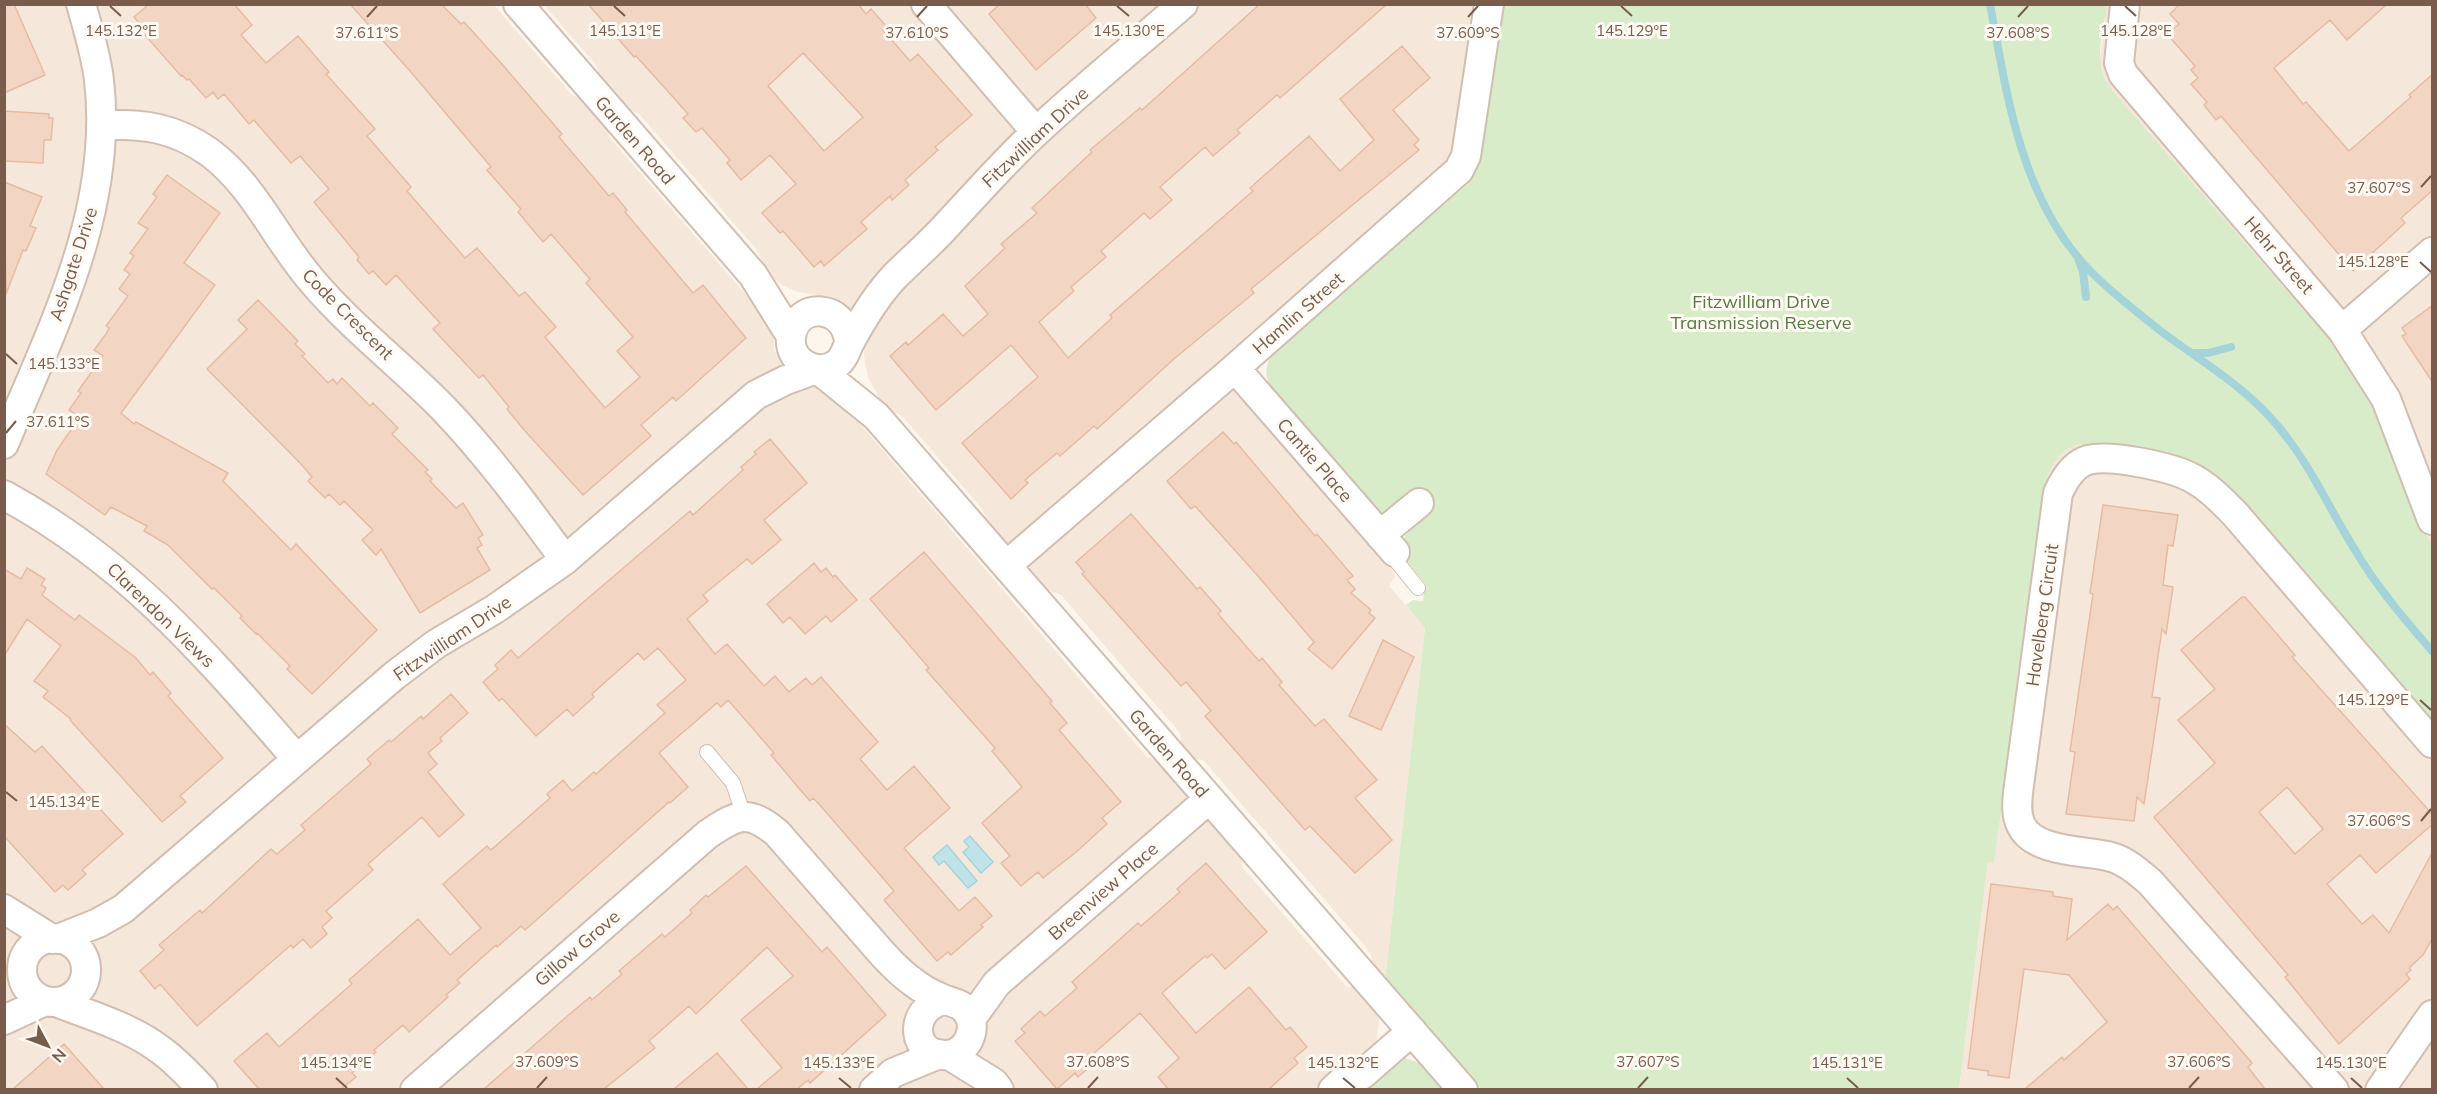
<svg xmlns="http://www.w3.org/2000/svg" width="2437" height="1094" font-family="Mulish,sans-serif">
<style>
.residential{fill:#f5e8da}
.green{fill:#d8ecc9}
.water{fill:#bfe3e8;stroke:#a5d3da;stroke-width:1.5}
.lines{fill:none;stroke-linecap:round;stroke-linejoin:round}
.stream{stroke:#a5d3da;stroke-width:8}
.building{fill:#f3d5c3;stroke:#e6bba3;stroke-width:1.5;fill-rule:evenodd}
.lane-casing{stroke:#d1beb0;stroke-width:16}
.street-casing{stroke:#d1beb0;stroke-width:32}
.lane{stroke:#fff;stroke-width:14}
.street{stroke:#fff;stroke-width:28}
.ticks{fill:none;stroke:#7a5c4d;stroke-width:2}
.labels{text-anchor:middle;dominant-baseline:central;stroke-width:6;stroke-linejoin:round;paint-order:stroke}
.street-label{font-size:18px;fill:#7a5c4d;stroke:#fffaf3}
.park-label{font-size:18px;fill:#537a41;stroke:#fffaf3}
.ticks-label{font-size:15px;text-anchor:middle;fill:#7a5c4d;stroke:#fffaf3;stroke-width:6;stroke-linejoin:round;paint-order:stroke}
</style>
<rect width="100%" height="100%" fill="#fdf6ec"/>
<!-- residential -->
<path class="residential" d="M5,5h489l78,90 9,3 27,28 1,11 140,161 12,9 13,23v20l29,35h15l30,25 299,347 10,2 84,97 1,11 105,120 6,-1 5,3 22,26 -8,58 -18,16 -1349,1z
M544,5h930l-20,143 -6,15 -232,203 177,205 2,6 -6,9 36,41 -40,353 -13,-16 -1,-9 -6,-9 -162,-186 -12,-2 -9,-11 -2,-14 -119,-138 -15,-5 -58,-65 -5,-15 -80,-93 -19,-10 -16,-30 -4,-21v-19l-8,-16 -23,-23 -35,-6 -16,-7 -14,-11 -11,-24 -118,-136 -14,-5 -26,-32 -2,-11z
M2107,5h325v1084l-473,1 29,-228h6l52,-381 13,-123z"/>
<!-- green -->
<path class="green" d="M1503,5h604c-2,20 -11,46 -5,66 3,12 14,23 21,32l181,208 3,-3 29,37 40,63 39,105 17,33v177l-216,-248c-12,-7 -24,-15 -37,-19 -21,-7 -86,-18 -105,-10 -16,6 -23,20 -28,35l-52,382 -6,-1 -29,227h-478l-96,-109 40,-352 -19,-23 7,-5 10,1 2,-18 -22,-26 8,-7 -7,-13 28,-28 -18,-21 -26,23 -6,2 -5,-3 -103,-118c-11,-16 -10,-28 2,-43l192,-165 8,-14 5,-17z
M1405,1058l17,6 23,26h-91l41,-31z"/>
<!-- water -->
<path class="water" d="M970,836l23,26 -12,11 -18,-21 6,-5 -5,-6z
M947,845l30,36 -9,7 -24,-27 -5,4 -6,-8z"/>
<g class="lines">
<!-- stream -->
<path class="stream" d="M1990,4c16,86 29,181 86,251 21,26 50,48 77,70 40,32 89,58 123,99 34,39 52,83 79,126 21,36 50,70 77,101
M2079,261l4,11 3,25
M2194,353h14l23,-6"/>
</g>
<!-- building -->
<path class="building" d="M4,4h10l31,71 -41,18z
M149,4h85l18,21 -11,10 25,28 32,-27 31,36 -3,2 49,55 -8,7 44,51 -4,4 58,67 12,-10 42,48 6,-4 31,35 -11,10 60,71 35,-31 -23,-26 16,-14 -47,-54 4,-4 -39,-45 -8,8 -25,-30 3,-3 -34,-39 4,-3 -81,-96 -60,-67h91l20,20 3,-2 37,41 61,71 -3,3 50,59 4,-3 14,17 -2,2 68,81 10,-8 43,53 -70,63 -3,-4 -32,28 10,11 -68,59 -58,-64 -18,-22 2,-2 -26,-32 -4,3 -46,-49 7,-6 -44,-48 -10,10 -13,-14 -4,3 -12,-14 2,-3 -45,-55 15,-13 -29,-33 -9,7 -37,-43 -5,4 -25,-30 -6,5 -5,-7 -7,6 -17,-19 -2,1 -5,-5 -1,1 -45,-51 3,-2 -5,-6z
M588,4h270l8,10 5,-5 16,18 -4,3 27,31 8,-7 54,61 -37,32 3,3 -33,30 4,5 -17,15 -2,-4 -29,26 6,7 -43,37 -3,-5 -7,6 -31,-36 -3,2 -18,-20 34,-29 -26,-29 -29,25 -14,-17 3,-3 -28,-32 -6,4 -13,-14 5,-4 -15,-17 -37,-41 -2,1zM803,53l60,64 -39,34 -56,-65z
M1000,4h85l11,14 -60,52 -47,-56z
M1260,4h127l-107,94 -3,-3 -40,35 3,3 -27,23 -8,-9 -45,40 12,13 -22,19 -6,-6 -43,38 5,6 -35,30 3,4 -35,31 29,36 44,-40 -2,-3 143,-124 -3,-3 59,-52 31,35 34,-31 -34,-41 62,-53 28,32 -37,32 26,30 -5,5 5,5 -168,139 3,4 -79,65 -78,71 -3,-3 -34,30 -3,-3 -32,27 3,3 -17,16 -49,-56 76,-66 -27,-32 -75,65 -46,-54 16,-14 2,3 35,-31 20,22 25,-22 -23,-28 40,-38 -4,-4 36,-31 -5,-5 60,-56 -2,-2 50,-42 2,2z
M2180,4h207l-40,36 -17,-20 -56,48 29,36 3,-2 43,49 62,-54 -2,-2 24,-21v116l-32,28 4,5 -52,48 -132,-155 -5,4 -12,-15 3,-3 -16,-18 7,-6 -7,-8 4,-4 -28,-32 12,-10 -9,-10z
M4,111l45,3v4h4l-2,22h-7l-1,23 -39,-2z
M167,175l53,38 -36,50 31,22 -94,128 13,11 2,-2 92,51 -5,8 68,69 5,-6 81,86 -65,64 -25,-25 3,-3 -33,-33 -1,1 -16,-16 2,-2 -28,-28 -2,1 -44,-44 -24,-14 3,-5 -36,-19 -6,8 -59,-41 11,-24 23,-33 -11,-7 12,-17 -3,-2 25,-35 -9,-6 12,-16 3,-6 -3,-2 22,-30 -9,-7 11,-15 -6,-4 10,-14 -4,-3 18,-24 -10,-6 19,-26 -4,-3z
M4,182l38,15 -12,29 6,2 -10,23 -3,-1 -17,44z
M258,300l40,41 -3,3 10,10 -3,2 26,27 5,-4 4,5 5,-6 28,28 3,-3 25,25 -6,6 36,36 -3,2 7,7 -2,2 26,27 7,-5 20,32 -5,3 4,7 -5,3 13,22 -70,43 -39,-64 -5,6 -14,-15 11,-10 -29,-29 -4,4 -11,-11 -4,4 -17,-17 4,-4 -11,-13 -94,-95 40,-40 -9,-9z
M2433,305v78l-31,-47 4,-2 -4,-6z
M1223,432l11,12 2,-2 79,94 2,-2 36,42 -6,4 8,9 -4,4 20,17 -2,3 6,5 -43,51 -24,-20 6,-7 -56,-66 -63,-70 -4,3 -24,-28z
M770,439l37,44 -43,37 17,20 -29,24 -5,-5 -44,36 5,6 -21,18 28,35 12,-10 37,42 11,-10 14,16 17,-14 6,7 9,-8 57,65 -18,17 27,31 27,-24 36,42 -46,40 55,63 16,-14 17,19 -11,9 2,2 -32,28 -3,-3 -11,9 -53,-61 10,-9 -75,-87 -6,-6 -3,3 -13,-15 -26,-31 3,-2 -46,-53 -7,7 -4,-4 -58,50 29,34 -18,16 -1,-1 -144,128 -4,-4 -24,21 -1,-2 -39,35 3,3 -14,12 2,2 -39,35 -6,-7 -29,25 2,2 -24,21 4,4 -15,12h-82l-25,-28 33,-28 12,14 73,-63 -3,-4 69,-61 32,36 31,-27 -38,-44 44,-38 4,4 59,-52 -3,-4 16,-14 9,11 22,-19 2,2 69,-61 -8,-8 29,-25 -28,-32 -14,12 -6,-7 -46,41 2,3 -21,19 -6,-7 -31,27 -34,-38 -3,3 -16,-19 15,-13 -3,-4 16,-15 7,8 172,-147 3,4 50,-45 -2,-3 15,-13 -2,-2z
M2103,505l75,10 -5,31 -5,-1 -5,40 10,2 -7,47 -4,-5 -10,68 8,1 -5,33 -11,73 -7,-7 -3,24 -68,-7 9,-62 -5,-1 23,-157 -3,-1z
M1131,514l66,75 3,-2 21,24 -3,3 41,47 3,-3 20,24 -3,3 36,41 9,-7 53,61 -22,18 37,42 -37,33 -45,-47 -5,4 -100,-114 6,-5 -25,-29 -5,4 -99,-112 2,-2 -8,-10z
M924,552l128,149 -2,2 17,20 -8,7 62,72 -19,16 5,6 -32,29 -32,25 -5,-6 -17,14 -20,-23 9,-7 -28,-33 40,-36 -30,-36 3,-3 -69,-78 3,-2 -59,-69z
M814,563l7,9 5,-4 7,9 2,-2 22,25 -26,22 -5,-6 -21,18 -15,-17 -7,6 -16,-19z
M27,568l18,11 -4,6 5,3 -4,7 33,25 4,-5 57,43 14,17 3,-3 18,21 -3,3 55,62 -43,38 6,6 -24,20 -92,-102 1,-1 -28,-22 5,-6 -14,-10 27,-35 -34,-27 -23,37v-87l17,10z
M2242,597h3l50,58 -3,2 141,158v9l-57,49 -16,-18 -33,29 35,40 11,-9 16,18 44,-82v86l-10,18 -14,13 2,2 -5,4 4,5 -71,65 -54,-67 3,-2 -134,-158 61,-54 -37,-43 37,-31 -34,-39zM2287,787l36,42 -28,25 -36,-42z
M1383,640l31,17 -33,73 -32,-14z
M451,694l17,19 -28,25 2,3 -14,12 9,11 -9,8 36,43 -25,22 -17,-20 -54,47 5,6 -47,41 6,7 -10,9 5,7 -16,14 -8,-9 -10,9 -2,-3 -94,81 -37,-42 -5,5 -15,-18 24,-21 -5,-5 41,-35 2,3 69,-64 6,5 28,-24 -4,-5 70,-61 -4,-5 22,-19 2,2 30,-26 2,3z
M4,724l31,28 7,-6 81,88 -41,36 4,4 -18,16 -5,-5 -8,7 -51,-56z
M1206,863l61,69 -42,37 -13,-15 -5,4 -2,-2 -43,37 34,40 53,-46 37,43 4,-3 17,20 -13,11 4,5 -29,26h-101l-10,-12 21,-19 -39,-45 -47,41 5,6 -20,17 -3,-4 -18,16 -42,-48 10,-8 -4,-4 19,-18 5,5 32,-28 -5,-6 66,-59 3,3 39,-34 -3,-3z
M746,866l76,86 5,-5 59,68 -76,68 -2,-3 -11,9h-40l25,-21 -41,-48 52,-44 -26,-29 -71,67 -7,-8 -40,35 6,7 -51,41h-120l81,-71 25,-21 2,3 30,-26 -3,-3 43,-37 3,3 27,-24 -2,-3 16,-15 2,2z
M1991,884l62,8v4l19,3 -5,41 41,-36 5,6 4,-4 135,157 -4,4 17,22h-240l37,-32 2,3 43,-38 -38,-47 -45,-6 -15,109 -21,-3v-4l-20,-3z
M64,1044l40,45h-91z
M717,1053l31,36h-74z"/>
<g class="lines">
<!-- lane casing -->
<g class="lane-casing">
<path id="lane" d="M1395,552l2,10 21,26
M707,752l26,31 11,33"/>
</g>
<!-- street casing -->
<g class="street-casing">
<path id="street" d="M518,4l235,271 38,61
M926,4l110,128
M2125,4l-6,59 4,11 219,256 44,69 46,121
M102,125c42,-1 71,2 107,27 46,34 67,88 104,130 39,46 88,83 130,126 45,47 84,100 122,152
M2342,330l90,-78
M849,343c-2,-39 -53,-43 -58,-6 -3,26 28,41 47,26 8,-7 8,-15 13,-23 12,-22 27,-46 44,-64 17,-17 36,-33 52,-51 29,-31 57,-63 88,-92 48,-45 99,-86 148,-129
M1235,368l160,184
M819,370l57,46 587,674
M4,444c48,-116 110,-234 95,-364 -3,-25 -11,-51 -18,-76
M4,495c125,68 202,160 293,264
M1380,535l39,-32
M1007,565l228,-197 224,-198 7,-14 23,-152
M4,909l48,30
M22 970a32 32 0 1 1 64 0a32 32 0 1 1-64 0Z
M58,939l40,-16 25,-14 272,-234 41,-31 59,-35 70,-49 191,-165 30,-15 30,-11
M56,1002c36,14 75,25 106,49 15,11 28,25 41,39
M971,1019l26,-36 212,-184
M4,1020l41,-19
M949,1055l45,28 5,7
M415,1090l293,-256c30,-20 40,-25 69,-1 27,31 54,62 82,94 17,19 33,40 54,55 9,7 18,12 28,16 10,5 20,4 27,15 10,17 -1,40 -21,42 -35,3 -41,-46 -3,-55
M874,1090l19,-17 46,-19
M1333,1090l14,-13h11l6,-4 48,-42
M2334,1090l-184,-208c-12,-10 -24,-21 -39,-25 -26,-7 -77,-4 -90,-32 -5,-10 -4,-21 -3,-32l40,-300c6,-13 15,-29 30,-33 22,-6 84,7 104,18 17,9 30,23 43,36l197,229
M2380,1090l52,-75"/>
</g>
<!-- lane -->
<use href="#lane" class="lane"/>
<!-- street -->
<use href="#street" class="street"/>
</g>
<!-- ticks -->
<path class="ticks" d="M110,6l11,10M614,6l11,10M1117,6l12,10M1621,6l11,10M2125,6l11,10M367,17l10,-11M917,17l10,-11M1468,17l10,-11M2018,17l10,-11M2421,187l10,-11M2420,262l11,10M6,354l11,10M6,433l10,-12M2420,700l11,10M6,792l11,9M2421,821l10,-12M336,1078l11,10M839,1078l12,10M1343,1078l12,10M1847,1078l11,10M2351,1078l11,10M537,1088l10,-11M1088,1088l10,-11M1638,1088l10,-11M2189,1088l10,-11"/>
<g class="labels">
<!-- street labels -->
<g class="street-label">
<text transform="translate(1035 137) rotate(-43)">Fitzwilliam Drive</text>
<text transform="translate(635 140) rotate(49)">Garden Road</text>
<text transform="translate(2279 255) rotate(49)">Hehr Street</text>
<text transform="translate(73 264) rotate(-72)">Ashgate Drive</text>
<text transform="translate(1298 313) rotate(-41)">Hamlin Street</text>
<text transform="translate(348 314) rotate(45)">Code Crescent</text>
<text transform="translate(1315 460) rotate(49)">Cantie Place</text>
<text transform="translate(161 615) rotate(44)">Clarendon Views</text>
<text transform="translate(2042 615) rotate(-82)">Havelberg Circuit</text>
<text transform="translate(452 638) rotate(-34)">Fitzwilliam Drive</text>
<text transform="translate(1169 753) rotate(49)">Garden Road</text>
<text transform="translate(1103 891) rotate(-41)">Breenview Place</text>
<text transform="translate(577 948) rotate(-41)">Gillow Grove</text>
</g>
<!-- park labels -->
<g class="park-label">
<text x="1761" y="301">Fitzwilliam Drive<tspan x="1761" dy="21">Transmission Reserve</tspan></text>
</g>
</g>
<g class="ticks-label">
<text x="121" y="36">145.132°E</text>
<text x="625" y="36">145.131°E</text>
<text x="1129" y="36">145.130°E</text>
<text x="1632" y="36">145.129°E</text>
<text x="2136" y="36">145.128°E</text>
<text x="367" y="38">37.611°S</text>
<text x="917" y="38">37.610°S</text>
<text x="1468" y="38">37.609°S</text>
<text x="2018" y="38">37.608°S</text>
<text x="2379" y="193">37.607°S</text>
<text x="2373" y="267">145.128°E</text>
<text x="64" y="369">145.133°E</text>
<text x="58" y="427">37.611°S</text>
<text x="2373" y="705">145.129°E</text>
<text x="64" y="807">145.134°E</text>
<text x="2379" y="826">37.606°S</text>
<text x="547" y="1067">37.609°S</text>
<text x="1098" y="1067">37.608°S</text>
<text x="1648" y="1067">37.607°S</text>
<text x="2199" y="1067">37.606°S</text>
<text x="336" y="1068">145.134°E</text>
<text x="839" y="1068">145.133°E</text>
<text x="1343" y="1068">145.132°E</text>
<text x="1847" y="1068">145.131°E</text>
<text x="2351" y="1068">145.130°E</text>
</g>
<!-- border -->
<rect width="2437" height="1094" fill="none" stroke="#7a5c4d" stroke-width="12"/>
<!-- north arrow -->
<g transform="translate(48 1046) rotate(131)" stroke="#fffaf3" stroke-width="4.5" paint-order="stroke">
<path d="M0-4.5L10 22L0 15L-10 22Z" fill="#7a5c4d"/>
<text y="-9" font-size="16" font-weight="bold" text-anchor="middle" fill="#7a5c4d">N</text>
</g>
</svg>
